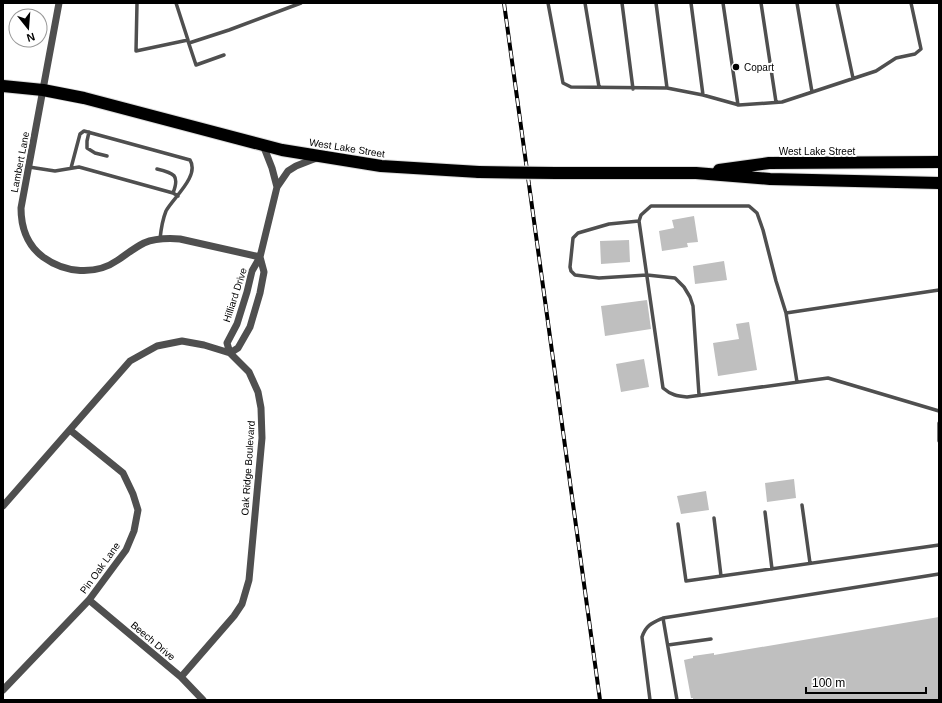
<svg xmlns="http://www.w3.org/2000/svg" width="942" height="703" font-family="Arial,sans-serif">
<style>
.building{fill:#bfbfbf}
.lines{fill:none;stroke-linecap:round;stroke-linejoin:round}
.highway-casing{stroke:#dbdbdb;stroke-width:14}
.lane{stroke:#4f4f4f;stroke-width:3.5}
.street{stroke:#4f4f4f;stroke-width:7}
.highway{stroke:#000;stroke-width:12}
.rail-casing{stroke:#000;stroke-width:4}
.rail{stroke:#fff;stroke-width:2.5;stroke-dasharray:8;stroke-linecap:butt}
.highway-bridge-casing{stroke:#dbdbdb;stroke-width:14;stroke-linecap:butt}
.highway-bridge{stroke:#000;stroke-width:12}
.poi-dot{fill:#000;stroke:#fff;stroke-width:1.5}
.labels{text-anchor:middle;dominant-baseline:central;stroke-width:4;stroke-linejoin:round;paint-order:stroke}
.poi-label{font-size:10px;fill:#000;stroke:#fff;text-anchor:start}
.street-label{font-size:10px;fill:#000;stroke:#fff}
</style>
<rect width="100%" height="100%" fill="#fff"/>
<!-- building -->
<path class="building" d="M694,216l4,26 -11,1 1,4 -26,4 -3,-20 15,-3 -2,-8z
M629,240l1,22 -29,2 -1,-23z
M724,261l3,19 -32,4 -2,-18z
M647,300l4,29 -46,7 -4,-30z
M749,322l8,48 -39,6 -5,-33 26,-4 -3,-15z
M644,359l5,28 -28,5 -5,-28z
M794,479l2,19 -29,4 -2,-19z
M706,491l3,19 -28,4 -4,-18z
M939,617v83h-246v-2h-2l-7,-38 9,-2v-2l21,-3v2z"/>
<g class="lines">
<!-- highway casing -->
<g class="highway-casing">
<path id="highway" d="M3,86l40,4 41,8 198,52 99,16 98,6
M719,170l50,-7 170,-1
M556,173h140l74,6 169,4"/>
</g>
<!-- lane -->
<path class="lane" d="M137,3l-1,48 52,-11 -12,-37
M548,3l15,80 8,4 96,1 36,7 36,10 43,-3 94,-31 20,-13 19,-4 6,-5 -10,-46
M585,3l14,84
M622,3l11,86
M656,3l11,85
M691,3l12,92
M723,3l15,102
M761,3l15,99
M797,3l15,89
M837,3l16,75
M188,41l8,24 28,-10
M189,43l40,-13 72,-27
M89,132l-2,9v7l8,5 12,3
M29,167l26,4 24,-4 94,26 5,3
M71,168l9,-34 4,-3 106,29c10,16 -17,38 -24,51 -4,10 -5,18 -6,28
M157,169c17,4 23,6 16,24
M639,221l-30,3 -31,9 -5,5 -3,29 1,4 4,4 24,3 48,-3 28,3 9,9 6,10 3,9 6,89
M939,290l-153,23 -10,-32 -13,-51 -6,-17 -8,-7h-98l-10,9 -2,6 24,167c8,7 14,8 24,9l141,-19 111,33
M786,313l11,69
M939,423v18
M802,505l8,58
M765,512l7,57
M714,518l7,58
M678,524l8,57 253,-36
M663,618l14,82
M668,645l43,-6
M650,700l-8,-63c4,-12 10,-14 21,-19l276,-44"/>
<!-- street -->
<path class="street" d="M59,3l-38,205c0,19 6,37 22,49 22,16 52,19 75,3 9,-6 16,-12 26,-17 12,-5 23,-5 36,-4l80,18
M263,145l9,23 5,19
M260,257l4,15 -4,21 -10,34 -12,21 -8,5 -3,-10 10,-19 10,-32 5,-21 8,-14 17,-70 11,-16 8,-5 23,-9
M3,506l127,-145 27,-15 25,-5 22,4 26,8 19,19 9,20 3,16 1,30 -13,142 -7,24 -8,12 -53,61
M89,600l92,77 22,23
M3,690l86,-90 37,-50 8,-19 4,-21 -5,-16 -10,-21 -53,-43"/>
<!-- highway -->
<use href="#highway" class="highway"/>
<!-- rail casing -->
<g class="rail-casing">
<path id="rail" d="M504,3l96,697"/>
</g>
<!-- rail -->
<use href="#rail" class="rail"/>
<!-- highway-bridge casing -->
<g class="highway-bridge-casing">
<path id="highway-bridge" d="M479,172l77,1"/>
</g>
<!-- highway-bridge -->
<use href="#highway-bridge" class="highway-bridge"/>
</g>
<!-- markers -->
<circle class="poi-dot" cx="736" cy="67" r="4"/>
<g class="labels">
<!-- poi labels -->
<g class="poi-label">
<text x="744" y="67">Copart</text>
</g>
<!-- street labels -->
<g class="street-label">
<text transform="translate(347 148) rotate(9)">West Lake Street</text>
<text x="817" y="151">West Lake Street</text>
<text transform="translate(20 162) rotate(-79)">Lambert Lane</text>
<text transform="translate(235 295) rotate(-72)">Hilliard Drive</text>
<text transform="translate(248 468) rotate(-86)">Oak Ridge Boulevard</text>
<text transform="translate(100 568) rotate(-54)">Pin Oak Lane</text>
<text transform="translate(153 641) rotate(40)">Beech Drive</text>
</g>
</g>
<!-- border -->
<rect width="942" height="703" fill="none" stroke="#000000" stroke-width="8"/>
<!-- north arrow -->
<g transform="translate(28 28) rotate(163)"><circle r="19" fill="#ffffff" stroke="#999999"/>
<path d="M0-3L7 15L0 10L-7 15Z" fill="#000000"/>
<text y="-6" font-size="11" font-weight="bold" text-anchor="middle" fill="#000000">N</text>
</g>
<!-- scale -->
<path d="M806 687v6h120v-6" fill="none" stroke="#000000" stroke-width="2"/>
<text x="812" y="687" font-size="12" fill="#000000" stroke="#ffffff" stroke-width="3" paint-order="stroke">100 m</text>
</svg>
